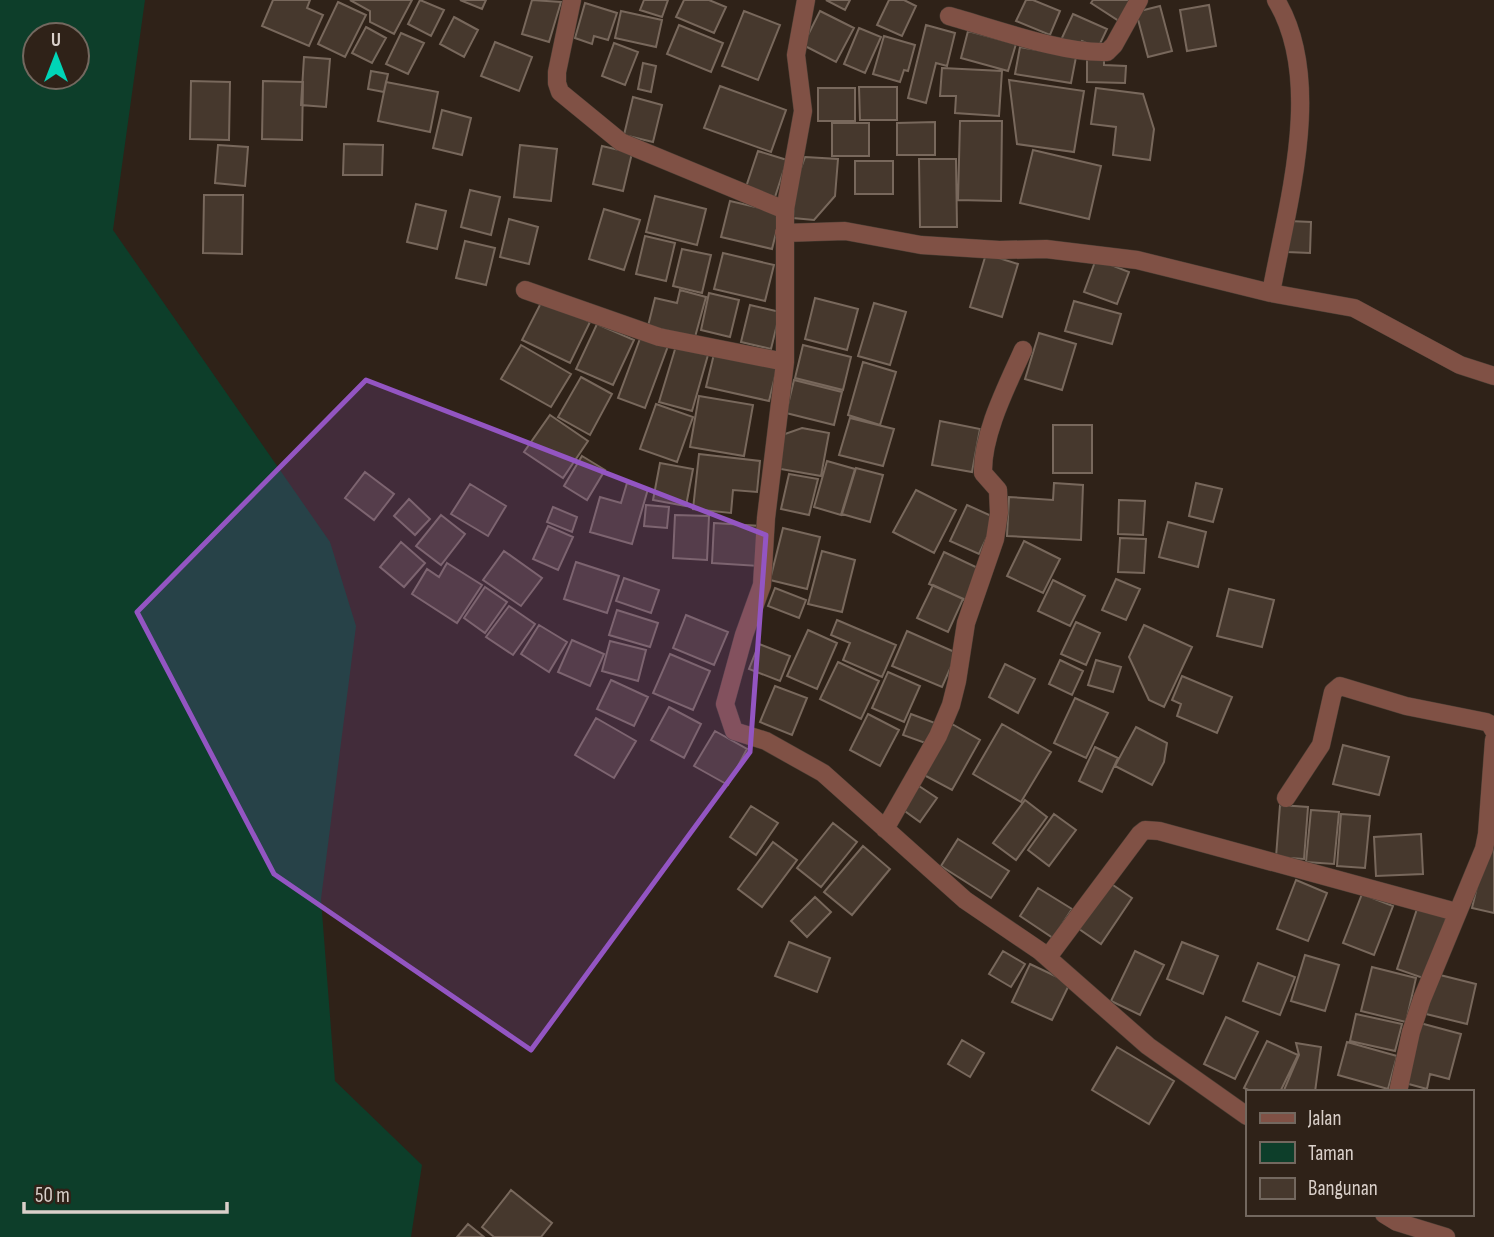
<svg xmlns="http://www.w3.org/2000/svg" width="1494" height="1237" font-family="'Sofia Sans Condensed',sans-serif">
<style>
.green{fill:#0d3e2a;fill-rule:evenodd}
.building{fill:#46382d;stroke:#78685c;stroke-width:2}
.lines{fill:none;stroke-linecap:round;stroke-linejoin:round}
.minor-casing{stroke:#4a3e34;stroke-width:19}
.minor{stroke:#805145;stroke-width:18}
.marked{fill:#9355c2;fill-opacity:0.2;stroke:#9355c2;stroke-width:5;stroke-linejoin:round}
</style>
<rect width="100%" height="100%" fill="#2f2218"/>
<!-- green -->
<path class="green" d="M0,0h145l-32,230 217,312 26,84 -35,273 14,182 87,84 -11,72h-411zM35,35h42v42h-42z"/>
<!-- building -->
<path class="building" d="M273,0h37l-3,8 16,7 -14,31 -47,-20z
M350,0h62l-18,34 -24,-12v-11z
M420,0l24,10 -13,26 -23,-12z
M460,0h26l-4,9z
M532,0l29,2 -12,40 -27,-8z
M644,0h24l-6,17 -22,-7z
M684,0h25l17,7 -12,26 -38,-16z
M826,0h24l-5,10z
M889,0h15l12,6 -14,30 -25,-11z
M1026,0h7l27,11 -10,24 -34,-14z
M1093,0h39l-13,21 -28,-18z
M338,2l28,13 -21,42 -27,-13z
M585,3l32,10 -9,27 -14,-4 -2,8 -17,-6z
M1209,5l7,41 -29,5 -7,-41z
M1160,6l12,45 -24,6 -12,-45z
M621,11l41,9 -6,27 -41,-9z
M744,11l36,14 -22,55 -36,-14z
M820,11l34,17 -18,34 -33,-17z
M1073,14l34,15 -9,19 -16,-7 -3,6 -18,-7z
M454,17l24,13 -14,27 -24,-13z
M679,25l44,18 -12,29 -44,-18z
M926,25l29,8 -8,33 -11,-3 -10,40 -18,-5z
M366,27l20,11 -14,25 -20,-10z
M859,28l22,9 -16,36 -21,-9z
M968,31l48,13 -8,27 -47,-13z
M401,33l23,10 -16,31 -22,-10z
M884,36l31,9 -7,26 -4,-1 -4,12 -27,-8z
M495,42l37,15 -13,34 -38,-15z
M614,43l24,9 -13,33 -23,-9z
M1020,47l56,10 -5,26 -56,-9z
M1087,56l17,1v8l22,1 -1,17 -38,-1z
M304,57l26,2 -4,48 -25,-2z
M643,63l13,3 -5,26 -13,-3z
M942,68l60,3 -3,45 -44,-3 1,-17h-16z
M371,71l17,3 -4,18 -16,-3z
M1009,80l75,11 -10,61 -57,-8z
M191,81l39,1 -1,58 -39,-1z
M263,81l40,1 -1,58 -40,-1z
M386,82l52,10 -8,40 -52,-11z
M720,86l66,24 -15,42 -67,-24z
M859,87h38v33h-37z
M818,88h37v33h-37z
M1096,88l47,6 11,35 -4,31 -37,-5 3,-28 -25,-3z
M633,97l29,8 -9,37 -29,-7z
M442,110l29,8 -9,37 -29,-7z
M960,121h42l-1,80 -43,-1z
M935,122v33h-38v-32z
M832,123h37v33h-37z
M344,144l39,1 -1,30h-39z
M218,145l30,2 -3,39 -30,-3z
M520,145l37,4 -6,52 -37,-4z
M602,146l30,7 -9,38 -30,-7z
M1033,150l68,16 -12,53 -69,-16z
M758,151l29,9 -12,37 -29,-10z
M805,157l33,2 -3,37 -21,24 -21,-2 3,-36z
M919,159h37l1,68h-37z
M855,161h38v33h-38z
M470,190l30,7 -9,38 -30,-8z
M204,195h39l-1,59 -39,-1z
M655,196l51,13 -9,36 -51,-13z
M730,201l51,12 -9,36 -51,-12z
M416,204l30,7 -9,38 -30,-7z
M604,209l36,11 -16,50 -35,-11z
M509,219l29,8 -9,37 -29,-7z
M1289,221l22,1 -1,31 -23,-1z
M645,236l30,7 -9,38 -30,-7z
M465,241l30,7 -9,37 -30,-7z
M682,249l29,6 -9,38 -29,-7z
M723,253l51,12 -9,36 -51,-12z
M986,254l32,10 -16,53 -32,-10z
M1096,259l33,13 -12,32 -33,-12z
M680,290l26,7 -11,40 -47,-11 7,-28 22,5z
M709,293l30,7 -9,37 -29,-7z
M815,298l43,11 -11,41 -42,-11z
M543,299l47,23 -20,41 -48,-23z
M1074,301l47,13 -9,30 -47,-13z
M874,303l32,9 -16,53 -32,-9z
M750,305l30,7 -9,37 -30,-7z
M597,324l37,16 -21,45 -37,-16z
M1039,333l37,11 -14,46 -37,-11z
M641,336l27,10 -23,62 -27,-10z
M521,345l50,29 -20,33 -50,-28z
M803,345l48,12 -8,33 -48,-12z
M676,346l32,9 -16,56 -33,-9z
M714,354l63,14 -8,33 -63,-14z
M863,362l33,10 -16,53 -32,-10z
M581,377l31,17 -22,41 -32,-18z
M794,380l48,12 -8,33 -48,-12z
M699,396l54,9 -9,51 -54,-9z
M656,404l37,13 -16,45 -37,-13z
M550,415l38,26 -25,37 -39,-26z
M850,418l44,11 -11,37 -44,-11z
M940,421l40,8 -8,43 -40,-7z
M1053,425h39v48h-39z
M802,428l27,5 -8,43 -46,-8 7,-33z
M699,454l61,7 -3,31 -24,-2 -2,23 -38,-4z
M582,456l23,14 -18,30 -23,-14z
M827,461l28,8 -14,46 -27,-8z
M660,463l33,6 -7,37 -33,-6z
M856,468l27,7 -13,47 -28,-8z
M365,472l29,22 -20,26 -29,-22z
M789,474l29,5 -9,36 -28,-6z
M627,483l21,6 -16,55 -42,-12 10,-35 21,6z
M1054,483l29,2 -2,55 -74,-4 2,-39 44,3z
M1196,483l26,6 -9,33 -24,-6z
M470,484l36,22 -18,30 -37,-22z
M916,490l40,20 -22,43 -41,-21z
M409,499l21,20 -15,16 -21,-19z
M1119,500l26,1 -2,34 -25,-1z
M646,505l23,2 -2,21 -23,-2z
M967,505l29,13 -17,36 -29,-13z
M553,507l24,10 -5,15 -25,-10z
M441,515l24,19 -24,31 -25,-19z
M675,515l34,1 -2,44 -34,-2z
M1168,522l38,10 -8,35 -39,-10z
M714,523l47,3 -2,40 -47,-3z
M548,526l25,11 -15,33 -25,-11z
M783,528l37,9 -13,52 -37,-9z
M1120,538l26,1 -2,34 -26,-1z
M1024,541l36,18 -17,34 -36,-17z
M401,542l24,21 -21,24 -24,-20z
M504,551l38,27 -21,28 -38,-26z
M822,551l33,9 -13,52 -34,-8z
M944,552l36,17 -14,31 -37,-16z
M576,562l43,14 -12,37 -43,-14z
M447,563l35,22 -25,38 -45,-29 15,-25 12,8z
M624,578l35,12 -8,23 -35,-12z
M1116,579l24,10 -14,31 -24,-10z
M1053,580l32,16 -15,30 -32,-15z
M933,585l30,14 -15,33 -31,-14z
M485,587l22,15 -22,31 -21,-15z
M775,588l31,12 -7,18 -31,-12z
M1229,589l45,11 -12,47 -45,-11z
M509,606l26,18 -22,31 -27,-18z
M617,610l41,13 -8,24 -41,-12z
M686,615l42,17 -14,33 -41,-17z
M837,620l59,25 -14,32 -39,-17 7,-17 -19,-8z
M1076,622l24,11 -14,32 -25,-11z
M539,625l28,17 -18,30 -28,-18z
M1144,625l48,22 -28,60 -15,-7 -20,-43z
M808,630l29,13 -20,46 -30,-13z
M907,631l50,22 -15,34 -50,-21z
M572,640l32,14 -14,32 -32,-14z
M610,641l36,9 -8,31 -36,-10z
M759,644l31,12 -10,25 -31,-12z
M670,654l40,17 -17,39 -40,-17z
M1060,660l23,11 -11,24 -23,-11z
M1096,660l25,7 -8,25 -25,-7z
M838,662l41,19 -18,38 -41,-20z
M1005,664l30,15 -17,34 -29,-16z
M888,672l32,14 -16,36 -32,-14z
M1182,676l50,21 -15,36 -40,-17 4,-12 -9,-4z
M611,680l37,17 -14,29 -37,-17z
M775,686l32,12 -15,37 -32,-13z
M1075,698l33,15 -22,45 -32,-15z
M669,707l32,17 -17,34 -33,-18z
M868,714l31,16 -19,36 -30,-16z
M911,714l24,9 -7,21 -25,-9z
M596,718l40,23 -22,37 -39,-23z
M952,724l28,16 -28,50 -28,-15z
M1002,724l49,28 -30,50 -48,-28z
M1136,727l31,16 -3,19 -12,23 -37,-19z
M715,731l32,18 -19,36 -34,-19z
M1343,745l46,12 -10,38 -46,-11z
M1095,747l23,11 -16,34 -23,-11z
M919,786l18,12 -17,24 -18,-13z
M1025,800l22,17 -31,43 -23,-17z
M1280,805l28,2 -4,52 -28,-2z
M751,806l27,17 -22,32 -26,-18z
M1311,810l28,2 -5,52 -28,-2z
M1054,814l22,16 -27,36 -21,-16z
M1341,814l29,2 -5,52 -28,-2z
M833,823l24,19 -36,45 -24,-19z
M1421,834l2,40 -47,2 -2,-39z
M958,839l51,32 -18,27 -50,-32z
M1488,840l6,2v71l-22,-5z
M773,842l24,18 -35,47 -24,-18z
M863,846l27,23 -38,46 -28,-23z
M1296,880l31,13 -19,48 -31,-12z
M1110,883l22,15 -31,46 -22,-15z
M1038,888l34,21 -19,29 -33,-22z
M1362,894l31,12 -19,49 -31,-12z
M815,897l16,15 -24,25 -16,-16z
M1418,906l29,10 -21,63 -29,-10z
M789,942l41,16 -13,34 -42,-16z
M1182,942l36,14 -15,38 -36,-15z
M1003,951l22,13 -14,23 -22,-13z
M1135,951l29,14 -24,50 -29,-14z
M1305,955l34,10 -14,46 -34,-10z
M1258,963l37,14 -15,38 -37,-14z
M1030,964l40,19 -18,37 -40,-18z
M1372,967l44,11 -10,44 -45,-11z
M1436,974l40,10 -9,40 -41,-10z
M1356,1014l46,10 -7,27 -45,-10z
M1226,1017l32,15 -23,47 -31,-15z
M1420,1023l41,11 -12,45 -19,-5 -3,15 -22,-6z
M962,1040l22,13 -14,24 -22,-13z
M1267,1041l31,14 -18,37h-27l-9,-4z
M1347,1042l50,14 -9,33 -50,-14z
M1296,1043l25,4 -6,45 -31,-2 15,-35z
M1117,1047l57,34 -25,43 -57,-34z
M511,1190l41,33 -11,14h-47l-12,-10z
M468,1224l16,13h-27z"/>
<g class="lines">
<!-- minor casing -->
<g class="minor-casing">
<path id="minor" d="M572,0l-15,72v11l3,9 61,50 164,68
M806,0l-10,55 7,56 -18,99v152l-19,156 -4,67 -18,50 -19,69 9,27 32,10 57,32 142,127 75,51 108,95 99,70
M949,16c44,12 114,38 158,36l7,-7 25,-45
M784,233l61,-2 76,14 78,5 47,-1 91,11 134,33 83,15 106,57 34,11
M525,290l134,47 126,25
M1271,293c16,-88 54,-212 5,-293
M1286,798l35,-53 12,-53 7,-6 66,20 80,16 4,2 4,7
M885,829l53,-93 13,-31 6,-24 9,-58 29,-84 4,-26 -1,-23 -15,-17c-1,-39 24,-87 40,-123
M1048,957l92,-123 5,-4 14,1 297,81
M1398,1092l13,-60 11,-33 62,-150 3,-15 7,-94
M1384,1214l13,8 49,15"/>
</g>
<!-- minor -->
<use href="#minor" class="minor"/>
</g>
<!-- marked area -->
<path class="marked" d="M366,380l400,155 -16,217 -219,298 -257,-176 -137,-262z"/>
<!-- legend -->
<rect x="1246" y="1090" width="228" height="126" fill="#2f2218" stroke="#73685f" stroke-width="2"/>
<rect x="1260" y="1113" width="35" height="10" fill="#805145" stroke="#73685f" stroke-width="2"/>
<text x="1308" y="1125" font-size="21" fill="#dad0ca">Jalan</text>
<rect x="1260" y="1142" width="35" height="21" fill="#0d3e2a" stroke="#73685f" stroke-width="2"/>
<text x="1308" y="1160" font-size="21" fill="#dad0ca">Taman</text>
<rect x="1260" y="1178" width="35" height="21" fill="#46382d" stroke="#73685f" stroke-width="2"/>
<text x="1308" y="1195" font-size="21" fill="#dad0ca">Bangunan</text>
<!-- north arrow -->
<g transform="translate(56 56)"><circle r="33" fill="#2f2218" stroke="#73685f" stroke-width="2"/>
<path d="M0-5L12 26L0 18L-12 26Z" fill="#00d5b7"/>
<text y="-10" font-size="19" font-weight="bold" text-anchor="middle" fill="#dad0ca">U</text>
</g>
<!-- scale -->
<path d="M24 1202v10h203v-10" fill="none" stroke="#dad0ca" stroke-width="3.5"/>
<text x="35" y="1202" font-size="21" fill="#dad0ca" stroke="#2f2218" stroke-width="5" paint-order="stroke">50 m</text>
</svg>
